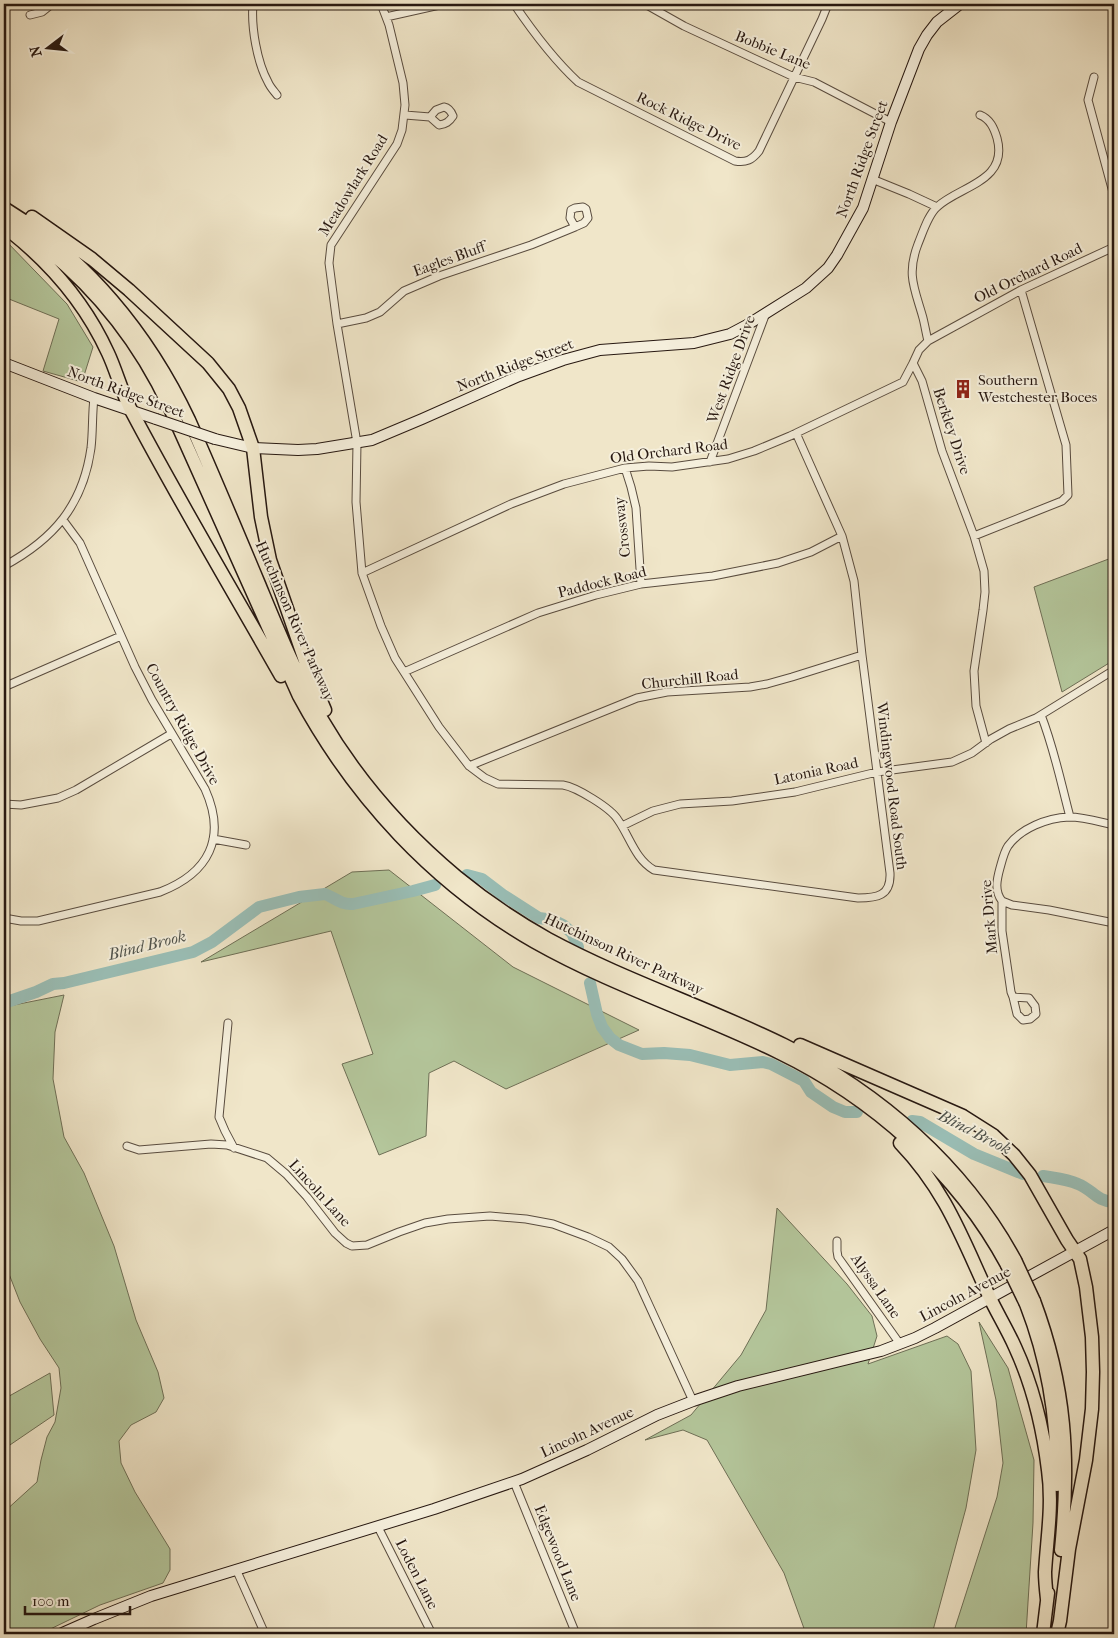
<svg xmlns="http://www.w3.org/2000/svg" width="1118" height="1638" font-family="'IM FELL French Canon',serif">
<style>
.green{fill:#b4c69b;stroke:#6e6f56}
.lines{fill:none;stroke-linecap:round;stroke-linejoin:round}
.river{stroke:#9abfb7;stroke-width:12}
.street-casing{stroke:#594c3f;stroke-width:9}
.secondary-casing{stroke:#271811;stroke-width:12}
.highway-casing{stroke:#271811;stroke-width:15}
.street{stroke:#f5efdc;stroke-width:7}
.secondary{stroke:#f5efdc;stroke-width:10}
.highway{stroke:#f0e6c9;stroke-width:12}
.secondary-bridge-casing{stroke:#271811;stroke-width:12;stroke-linecap:butt}
.highway-bridge-casing{stroke:#271811;stroke-width:15;stroke-linecap:butt}
.secondary-bridge{stroke:#f5efdc;stroke-width:10}
.highway-bridge{stroke:#f0e6c9;stroke-width:12}
.labels{text-anchor:middle;dominant-baseline:central;stroke-width:4;stroke-linejoin:round;paint-order:stroke}
.street-label{font-size:15px;fill:#271811;stroke:#f5efdc}
.poi-label{font-size:15px;fill:#271811;stroke:#f5efdc;text-anchor:start}
.water-label{font-size:16px;font-style:italic;fill:#4f524b;stroke:#f5efdc}
</style>
<rect width="100%" height="100%" fill="#f0e6c9"/>
<filter id="stains"><feTurbulence type="fractalNoise" baseFrequency=".004" numOctaves="4"/><feColorMatrix values="0 0 0 0 .2 0 0 0 0 .09 0 0 0 0 .02 0 0 0 .5 -.17"/></filter>
<radialGradient id="worn" r=".72"><stop offset=".6" stop-color="#630" stop-opacity="0"/><stop offset="1" stop-color="#630" stop-opacity=".3"/></radialGradient>
<!-- green -->
<path class="green" d="M4,239l63,65 26,43 -11,35 -39,-11 16,-52 -55,-22z
M1114,557v103l-52,32 -28,-105z
M389,870l124,97 126,63 -133,59 -52,-28 -25,12 -3,63 -47,19 -37,-91 31,-10 -42,-123 -130,31 151,-90z
M64,995l-9,37 -2,47 11,58 20,36 30,73 22,74 22,52 6,26 -8,14 -25,13 -12,16 2,22 14,29 35,57v21l-7,13 -63,22 -60,29h-36v-122l33,-30 4,-22 6,-23 8,-15 6,-34 -2,-20 -19,-29 -20,-37 -11,-28 -5,-23v-244z
M777,1208l70,76 25,32 5,20 -9,28 79,-28 11,8 13,27 5,79 -10,58 -34,126h-126l-22,-61 -77,-133 -24,-10 -38,10 46,-25 50,-60 25,-45z
M979,1322l29,46 26,92 -1,63 -7,111h-73l44,-137 6,-34 -7,-63z
M50,1373l4,42 -50,34v-50z"/>
<g class="lines">
<!-- river -->
<path class="river" d="M467,875l15,4 21,16 36,23 14,2 10,5 9,8 6,14
M590,983l7,31 5,13 8,11 9,7 23,9 22,-1 26,2 40,10 33,-3 8,2 33,17 7,11 22,15 12,5h12
M4,1003l32,-11 17,-8 11,-1 129,-31 19,-10 47,-35 40,-10 26,-3c10,4 16,11 28,10l60,-13 22,-6
M912,1121l8,1 54,32 49,20
M1043,1176c11,2 24,3 35,8 15,6 18,17 36,18"/>
<!-- street casing -->
<g class="street-casing">
<path id="street" d="M253,4c-2,23 4,58 15,78 2,5 6,9 9,13
M381,4l8,21 14,58 2,22 -3,25 -5,14 -66,101 -2,18 8,61 20,119 -1,59 6,71 19,53 14,32 9,14 35,55 30,39 16,12 13,6 65,1c13,2 48,23 55,35 12,17 17,39 36,50l204,28c19,0 33,-2 32,-25l-28,-218 -8,-74 -12,-45 -46,-103
M514,4c19,28 39,55 64,78l157,79c11,2 17,-1 24,-10l63,-132 6,-15
M645,4l39,22 110,51 20,5 77,40
M30,15l12,-3 10,-8
M386,17l58,-13
M1094,77l-6,23 26,96
M444,107c5,1 7,4 9,9 -4,6 -7,8 -14,9l-9,-8 6,-7z
M405,115l25,2
M980,115c10,4 14,13 17,23 12,44 -38,48 -60,69 -9,8 -14,25 -19,37 -12,31 -3,45 5,74 2,8 3,15 5,23l-9,9 -6,13 9,18 20,70 32,85 10,35 1,21 -2,18 -9,61 2,35 10,37
M872,179l37,15 28,13
M583,207l3,2 2,9 -4,5 -9,4 -5,-9 1,-8 4,-2z
M337,324l29,-6 14,-6 24,-21 35,-15 92,-31 44,-18
M928,341l93,-51 93,-43
M710,462l56,-149
M625,468l6,19 5,21 5,76
M974,536l88,-35 6,-6 -2,-50 -45,-155
M4,566c50,-27 79,-61 87,-118 2,-17 1,-34 3,-50
M362,573l149,-69 53,-20 61,-16 24,-2 23,1 56,-8 26,-8 36,-15 113,-54 10,-19
M404,672l134,-59 58,-18 45,-11 72,-8 65,-13 33,-11 31,-16
M4,687l117,-51
M1041,715c13,33 20,68 29,102
M469,766l168,-68 30,-6 83,-5 17,-3 25,-7 70,-22
M4,804l17,1 37,-7 18,-8 95,-56
M622,826l31,-15 27,-7 52,-3 63,-9 82,-20 75,-10 20,-9 19,-14 18,-10 27,-11 78,-48
M213,839l33,6
M1002,901l10,4 37,5 65,13
M4,918l17,3h17l122,-29c49,-19 67,-54 45,-103l-53,-89 -17,-33 -55,-124 -17,-23
M1013,997l4,17 6,6 7,-1 6,-5 -1,-8 -6,-8 -16,-1 -2,-5 -9,-61v-30c-8,-10 -5,-22 -2,-33 2,-7 4,-16 8,-22 13,-18 39,-28 61,-29 15,0 31,5 45,8
M228,1023l-9,94 6,14 9,17
M127,1146l12,4 72,-6 16,1 40,13 19,16 21,23 28,36 11,10 6,3 15,-1 32,-13 26,-9 23,-4 42,-3 36,3 27,5 35,13 21,10 13,12 16,22 55,120
M837,1241v10l1,6 62,87
M514,1482l62,152
M378,1527l54,107
M236,1569l29,65"/>
</g>
<!-- secondary casing -->
<g class="secondary-casing">
<path id="secondary" d="M4,363l90,35 62,21
M215,439l38,9 45,2 19,-1 55,-9 50,-21 97,-43 44,-16 37,-10 94,-7 36,-9 17,-9 59,-37 22,-20 9,-13 26,-47 28,-86 28,-73 8,-14 10,-13 23,-18
M60,1634l34,-15 57,-23 283,-87 88,-30 65,-29 70,-35 36,-14 45,-15 143,-35 34,-13 20,-10 179,-98"/>
</g>
<!-- highway casing -->
<g class="highway-casing">
<path id="highway" d="M4,208c82,50 144,125 185,212 24,54 47,109 70,164 19,46 37,91 62,134 35,60 82,114 136,159 28,23 59,44 91,62 76,41 159,68 236,106 96,48 180,121 231,215
M32,217l60,42 37,31 79,73 21,26 10,19 14,40 8,69 9,43 40,115 15,35
M4,218c72,47 129,111 165,188l130,290c55,102 135,188 236,246 78,44 163,71 243,110 95,46 179,120 229,213
M12,233c40,32 74,72 96,120 9,19 14,41 24,59 47,89 99,176 149,264
M800,1045l163,71 30,19 21,20 16,20 37,65 13,19 6,28 6,50 1,35 -1,37 -6,51 -17,89 -9,72 -3,13
M900,1143c46,48 62,95 89,153 8,17 18,33 26,51 18,39 28,81 33,123 5,35 -1,68 -3,102 0,9 1,18 2,27
M1034,1301c32,85 36,159 27,249
M1026,1304c23,59 32,119 31,181
M1043,1634l5,-41"/>
</g>
<!-- street -->
<use href="#street" class="street"/>
<!-- secondary -->
<use href="#secondary" class="secondary"/>
<!-- highway -->
<use href="#highway" class="highway"/>
<!-- secondary-bridge casing -->
<g class="secondary-bridge-casing">
<path id="secondary-bridge" d="M156,419l59,20"/>
</g>
<!-- highway-bridge casing -->
<g class="highway-bridge-casing">
<path id="highway-bridge" d="M1015,1260l19,41
M1007,1265l19,39"/>
</g>
<!-- secondary-bridge -->
<use href="#secondary-bridge" class="secondary-bridge"/>
<!-- highway-bridge -->
<use href="#highway-bridge" class="highway-bridge"/>
</g>
<!-- icons -->
<defs>
<g id="building-bare" transform="scale(1.5)"><path d="M-4-6H4V6H1V3H-1V6H-4ZM-2.5-4.3h1.7v1.8h-1.7ZM.8-4.3h1.7v1.8H.8ZM-2.5-1h1.7V.8h-1.7ZM.8-1h1.7V.8H.8Z" fill="#8f2418" stroke="#f5efdc" stroke-width="2.5" paint-order="stroke"/></g>
</defs>
<g fill-rule="evenodd">
<use href="#building-bare" x="963" y="389"/>
</g>
<g class="labels">
<!-- street labels -->
<g class="street-label">
<text transform="translate(773 50) rotate(22)">Bobbie Lane</text>
<text transform="translate(689 121) rotate(26)">Rock Ridge Drive</text>
<text transform="translate(862 159) rotate(-70)">North Ridge Street</text>
<text transform="translate(353 185) rotate(-58)">Meadowlark Road</text>
<text transform="translate(449 259) rotate(-20)">Eagles Bluff</text>
<text transform="translate(1028 273) rotate(-26)">Old Orchard Road</text>
<text transform="translate(515 365) rotate(-21)">North Ridge Street</text>
<text transform="translate(731 369) rotate(-70)">West Ridge Drive</text>
<text transform="translate(126 392) rotate(20)">North Ridge Street</text>
<text transform="translate(952 431) rotate(72)">Berkley Drive</text>
<text transform="translate(669 451) rotate(-7)">Old Orchard Road</text>
<text transform="translate(622 527) rotate(-96)">Crossway</text>
<text transform="translate(602 582) rotate(-14)">Paddock Road</text>
<text transform="translate(295 621) rotate(66)">Hutchinson River Parkway</text>
<text transform="translate(690 679) rotate(-6)">Churchill Road</text>
<text transform="translate(183 724) rotate(61)">Country Ridge Drive</text>
<text transform="translate(816 771) rotate(-12)">Latonia Road</text>
<text transform="translate(892 786) rotate(83)">Windingwood Road South</text>
<text transform="translate(989 917) rotate(-95)">Mark Drive</text>
<text transform="translate(624 954) rotate(25)">Hutchinson River Parkway</text>
<text transform="translate(320 1193) rotate(48)">Lincoln Lane</text>
<text transform="translate(876 1286) rotate(55)">Alyssa Lane</text>
<text transform="translate(965 1294) rotate(-28)">Lincoln Avenue</text>
<text transform="translate(587 1432) rotate(-25)">Lincoln Avenue</text>
<text transform="translate(558 1553) rotate(68)">Edgewood Lane</text>
<text transform="translate(417 1574) rotate(63)">Loden Lane</text>
</g>
<!-- poi labels -->
<g class="poi-label">
<text x="978" y="380">Southern<tspan x="978" dy="17">Westchester Boces</tspan></text>
</g>
<!-- water labels -->
<g class="water-label">
<text transform="translate(147 945) rotate(-14)">Blind Brook</text>
<text transform="translate(975 1132) rotate(27)">Blind Brook</text>
</g>
</g>
<!-- margin -->
<rect width="1118" height="1638" fill="none" stroke="#f0e6c9" stroke-width="20"/>
<rect x="5" y="5" width="1108" height="1628" fill="none" stroke="#271811" stroke-width="2.5"/>
<rect x="10" y="10" width="1098" height="1618" fill="none" stroke="#271811"/>
<!-- north arrow -->
<g transform="translate(48 48) rotate(254)" stroke="#f5efdc" stroke-width="4" paint-order="stroke">
<path d="M0-4L9 19L0 12L-9 19Z" fill="#271811"/>
<text y="-8" font-size="14" font-weight="bold" text-anchor="middle" fill="#271811">N</text>
</g>
<!-- scale -->
<path d="M25 1606v8h105v-8" fill="none" stroke="#271811" stroke-width="2.5"/>
<text x="32" y="1606" font-size="15" fill="#271811" stroke="#f5efdc" stroke-width="4" paint-order="stroke">100 m</text>
<rect width="100%" height="100%" filter="url(#stains)"/>
<rect width="100%" height="100%" fill="url(#worn)"/>
</svg>
